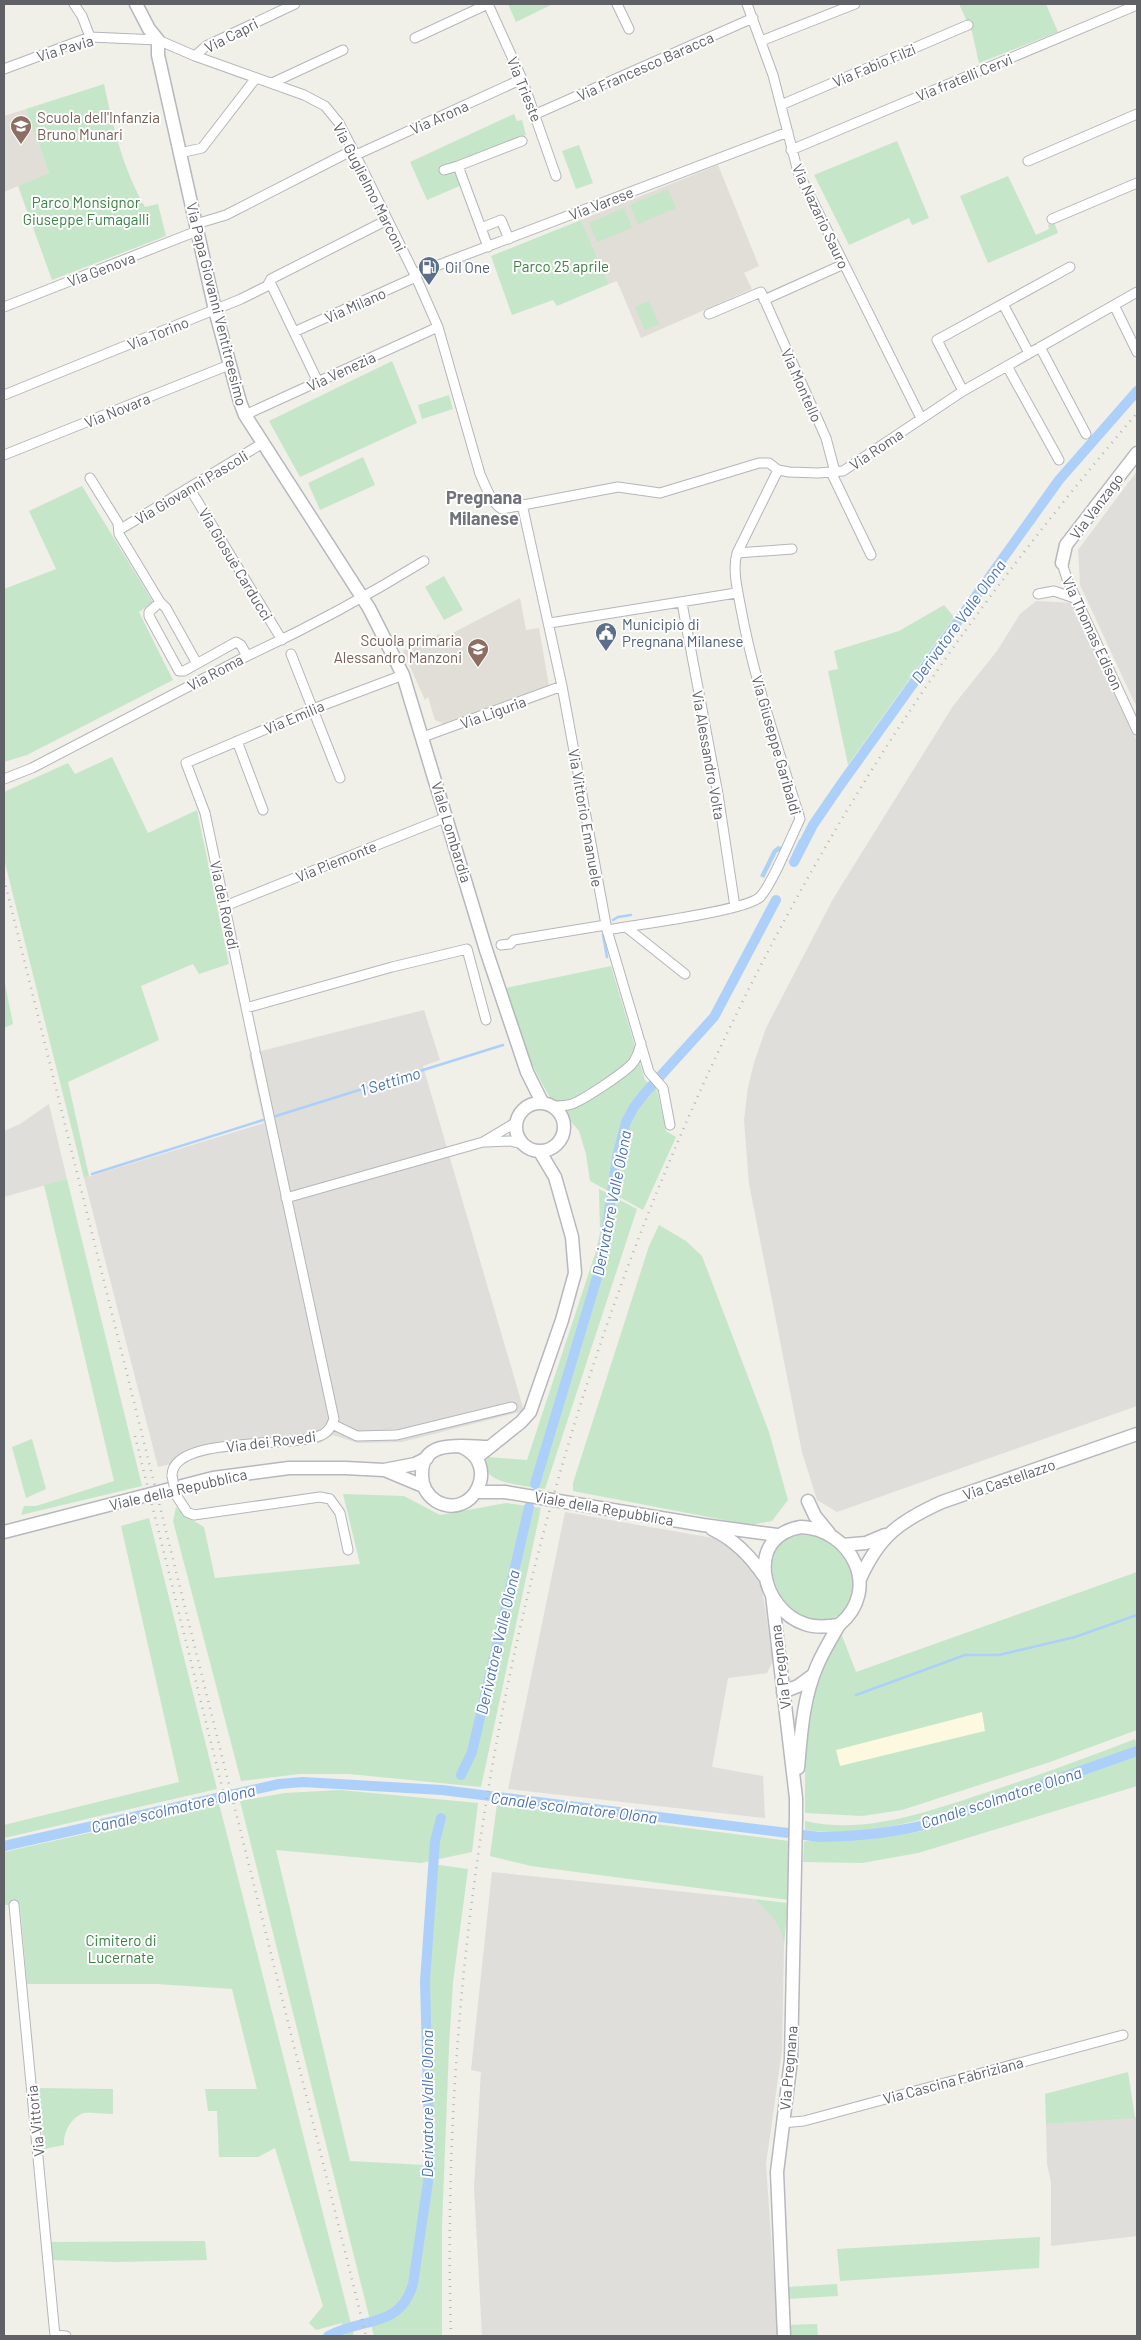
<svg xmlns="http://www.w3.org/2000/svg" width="1141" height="2340" font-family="Barlow,sans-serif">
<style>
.commercial{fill:#fcf9e0}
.industrial{fill:#dfdeda}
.education{fill:#e0ded6}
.green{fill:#c6e6c9;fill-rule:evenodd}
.water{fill:#add0fb}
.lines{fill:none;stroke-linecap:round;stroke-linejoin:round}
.stream{stroke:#add0fb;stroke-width:2.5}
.canal{stroke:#add0fb;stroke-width:10}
.street-casing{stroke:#b5b6bb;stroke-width:11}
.secondary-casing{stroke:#b6b8be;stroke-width:15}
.street{stroke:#fff;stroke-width:9}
.secondary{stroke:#fff;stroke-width:12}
.rail{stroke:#b5b5b7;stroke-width:2.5;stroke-dasharray:1 6;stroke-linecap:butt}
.street-bridge-casing{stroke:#b5b6bb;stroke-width:11;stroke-linecap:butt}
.street-bridge{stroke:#fff;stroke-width:9}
.labels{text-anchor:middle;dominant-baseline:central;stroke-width:4;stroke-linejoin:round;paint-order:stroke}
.street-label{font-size:15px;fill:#5f6167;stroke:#fff}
.education-label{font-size:15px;fill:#785e54;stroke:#fff;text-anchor:start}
.park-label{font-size:15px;fill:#3a8345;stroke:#fff}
.service-label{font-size:15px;fill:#4e5e75;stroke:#fff;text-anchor:start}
.water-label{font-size:16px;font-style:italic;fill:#4c74b5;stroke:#fff}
.quarter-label{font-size:18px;font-weight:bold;fill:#707379;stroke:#fff}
</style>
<rect width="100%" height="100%" fill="#f0efe8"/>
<!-- commercial -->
<path class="commercial" d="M982,1712l3,19 -145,35 -4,-16z"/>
<!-- industrial -->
<path class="industrial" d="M1137,471v237l-57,-123 -2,-35z
M1036,601l39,2 62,138v665l-300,106 -20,-12 -15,-48 -53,-268 -5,-64 4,-33 6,-24 12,-35 67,-129 120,-193 44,-55 23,-37z
M424,1010l16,50 -17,6 101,345 -122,31 -44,1 -25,-8 -13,8 -102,10 -60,14 -74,-289 180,-55 -15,-69z
M49,1104l18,75 -63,18v-66l16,-7z
M565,1512l148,26 28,16 20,27 12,80 -6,12 -39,5 -16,89 51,9 2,42 -257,-29z
M492,1872l262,27 18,16 11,19 1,12 -2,104 -16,114 12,172h-296l-8,-149 7,-115 -10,-2z
M1137,2117v119l-86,10v-64l-4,-18 -1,-40z"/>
<!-- education -->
<path class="education" d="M26,109l23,64 -45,19v-76z
M718,165l41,101 -15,7 8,16 -111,49 -24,-57 -8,3 -28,-64z
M520,598l6,32 13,-2 10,58 -103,39 -11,-5 -7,-23 -3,3 -22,-49 36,-17 4,4z"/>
<!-- green -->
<path class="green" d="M508,4h45l-37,18z
M959,4h87l12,28 -79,31 -7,-31z
M104,84c9,43 19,85 41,123l13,-3 8,32 -114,44 -34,-94 31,-13 -23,-64z
M514,114l3,7 5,-1 4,15 -85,34 2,5 13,-4 6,15 -35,15 -17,-38z
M897,141l32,77 -17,7 -3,-7 -60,27 -35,-70z
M579,145l14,38 -17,6 -14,-38z
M1008,176l28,59 13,-6 -1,-4 6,-3 4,11 -70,30 -28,-67z
M668,189l8,19 -38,16 -8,-19z
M624,208l8,20 -35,14 -8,-19z
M581,220l28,64 -52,22 -4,-6 -41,15 -21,-59z
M649,301l10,23 -14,6 -10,-23z
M392,361l25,62 -117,54 -31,-56z
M449,395l4,14 -31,10 -4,-14z
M363,457l12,28 -55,25 -12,-27z
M82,486l71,116 -14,10 34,68 -146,75 -23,7v-173l52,-20 -27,-58z
M444,576l19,34 -19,10 -19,-33z
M944,605l10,12 -106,148 -20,-94 10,-2 -4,-18 65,-20z
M112,757l36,76 49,-23 32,154 -30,10 -6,-10 -52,22 18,54 -91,42 21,94 -5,2 -80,-319v-67l64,-29 7,11z
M611,966l34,114 12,10 9,41 10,6 -33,73 -53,-29 -4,-27 -7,-23 -30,-35 -25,-46 -18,-62z
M4,979l9,45 -9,4z
M67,1179l75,307 -121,29 3,-9h12l78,-25 -70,-296z
M599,1189l38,20 -92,280c-13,-2 -55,-5 -59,-20 -1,-3 0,-8 1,-12l40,3 69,-209 4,-18z
M659,1225l27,16 16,15 67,176 19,68 -16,21 -22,4 -177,-34v-8l76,-237z
M32,1439l14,50 -20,9 -14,-51z
M343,1494l61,2 36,19 66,-12 35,5 -60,279 -132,-13h-49l-59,7 -68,-260 3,-14 13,11 15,9 11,51 145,-14z
M149,1518l68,271 -213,49v-13l175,-43 -58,-256z
M795,1534c24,-2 44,11 55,32 3,6 6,15 5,22 -1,6 -5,12 -7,18 -2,6 -6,7 -10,10 -42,27 -98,-58 -43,-82z
M1137,1572v158l-87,32 -148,48 -40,6 -57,-3c0,-69 -2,-120 36,-180l15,39zM982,1712l3,19 -145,35 -4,-16z
M1135,1739l2,8c-44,16 -89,30 -133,46 -65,22 -129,46 -199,37v-9c62,14 124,-10 183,-29 49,-16 98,-34 147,-53z
M1137,1755v31l-219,67 -56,10 -59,-1 1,-21c40,0 78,-2 118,-10z
M340,1790l138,13 -6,49 -51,11 -145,-13 74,311 75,4 -3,-163 2,-54 8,-84 36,5 -15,113 -4,65 -7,179v110h-68l-134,-535 45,-8z
M219,1804l13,50 122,482h-9l-3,-13 -26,7 -7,-7 14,-17 -48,-158 -17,9h-39l-2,-46h-9l-3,-22h52l-25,-100 -75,-5h-130l-7,-79h-16v-53z
M497,1804l292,37v59l-258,-34 -41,-10z
M754,1899l34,4 -4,43c-2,-22 -14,-33 -30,-47z
M1128,2072l7,46 -89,6 -1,-30z
M38,2088l75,1v25c-9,0 -20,-2 -29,-1 -13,4 -21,20 -20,32l-20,4z
M1040,2237l-1,31 -199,13 -3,-32z
M205,2241l2,19 -92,2 -63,-2 -2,-18z
M837,2284l1,12 -52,3v-12z
M817,2324l1,12h-30l-1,-11z"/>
<!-- water -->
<path class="water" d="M803,838l4,3 -10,22 -4,-2 1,-5 -2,-1 7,-15z
M778,846l4,1 -1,4 -4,1 -13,26 -4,-2 13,-26z"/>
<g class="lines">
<!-- stream -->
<path class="stream" d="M613,920l5,-3 13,-2
M603,935l4,22
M276,1116l227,-71
M92,1174l171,-54
M856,1695l109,-40h34l76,-18 62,-22"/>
<!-- canal -->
<path class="canal" d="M794,862l19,-37 26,-38 220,-307 78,-89
M535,1484l67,-223 15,-104 9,-35 8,-15 11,-14 69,-76 62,-117
M461,1775l11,-23 57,-245
M4,1846l275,-62 24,-2 139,8 378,47c40,-1 77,-4 116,-15l201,-71
M328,2336c34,-19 72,-7 85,-52l17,-116 -5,-187 10,-140 6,-23"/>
<!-- street casing -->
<g class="street-casing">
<path id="street" d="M74,4l8,12 8,21
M488,4l34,75 34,97
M617,4l12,25
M747,4l26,71 25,97 123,246
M415,38l73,-34
M761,41l94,-37
M195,56l11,-10 89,-42
M4,69l86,-32 68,3 37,16 109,39 21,11 14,17 14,27 63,127 22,50 42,147c5,11 11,29 22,35l116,-22 42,6 99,-30h10l9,7 11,2 29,1 25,-2 120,-80 174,-99
M272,83l71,-33
M781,105l187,-80
M536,114l217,-96
M791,150l346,-145
M180,153l22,-5 54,-70
M356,155l166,-76
M1028,161l109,-47
M444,170l14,-4
M1052,219l85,-36
M196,224l30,-9 127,-65
M481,228l7,19
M509,239l-8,-19 -20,8 -23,-62 64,-25
M415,274l373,-142
M270,282l48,100
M764,300l80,-36
M1003,304l26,49
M1114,305l23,47
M4,307l193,-76
M709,314l52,-22 65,146 9,34
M294,332l122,-55
M1040,347l46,87
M1007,366l52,94
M963,391l-26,-51 133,-73
M4,395l237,-96 26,-13 4,-7 116,-59
M245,415l193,-88
M4,455l225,-90
M831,472l40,83
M90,478l28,45 1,11 41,68
M190,489l92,151
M522,504l40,182 45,244 42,142 14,16 7,37
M119,530l144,-87
M737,553l55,-4
M1062,563l5,16 70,151
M1038,594l16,-3 23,8
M682,603l36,191 17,113
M550,623l186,-30
M291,654l49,124
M199,662l-4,-2 -29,-52 -6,-6 -11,10v4l30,55h5l52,-29 5,3 6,11
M423,737l139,-51
M237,741l26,69
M4,779l28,-11 215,-112c61,-28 120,-60 177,-95
M225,906l222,-89
M626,927l59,47
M607,930c26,-5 139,-19 153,-33 12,-12 31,-60 40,-78 -21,-69 -46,-139 -59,-210 -3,-17 -9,-39 -4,-56l41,-83
M501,945l9,-1 4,-4 92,-15
M246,1008l146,-41 75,-18 19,71
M255,1050l-50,-237 -19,-50 127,-54 90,-34
M553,1106c7,0 13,0 19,-2 13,-5 50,-30 59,-39 6,-6 8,-14 10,-22
M485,1142l25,-1 12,3
M286,1198l197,-56 32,-19
M332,1424l25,12 40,-1 115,-28
M172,1476c-1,-41 120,-28 147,-40 9,-3 12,-9 15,-17l-78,-364
M176,1495l11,17 7,3 126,-18 10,2 10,14 8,37
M14,1905l41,431
M782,2123l22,-2 319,-86
M55,2335l11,1"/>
</g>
<!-- secondary casing -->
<g class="secondary-casing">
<path id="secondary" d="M136,4l13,25 9,11v15l57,255 25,92 5,13 124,193 34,67 83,275 41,122 15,30
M1062,563l4,-18 71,-92
M516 1127a24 24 0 1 1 48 0a24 24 0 1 1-48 0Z
M462,1447c40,18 10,75 -26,54 -9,-6 -14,-15 -14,-26 -1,-38 43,-28 67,-28
M476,1458l45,-36 9,-10 32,-92 13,-47 -3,-36 -17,-60 -15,-25
M387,1471l36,15
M476,1492h29l198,33 74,10
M808,1501l7,15 14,17
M801,1527c51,2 81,63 38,98 -12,2 -23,3 -34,-1 -44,-14 -61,-88 -4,-97z
M712,1529c23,11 38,27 52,47
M4,1532l209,-54 76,-10h56l39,2 31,-6 12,-6
M843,1545l23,-2 19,-8
M860,1579c19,-43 40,-58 82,-77l195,-68
M772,1595l24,203v19l-5,243 -14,112 7,164
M783,1692l15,-6 15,-11
M798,1768c3,-34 5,-70 19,-102 6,-14 14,-27 22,-41"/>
</g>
<!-- street -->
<use href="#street" class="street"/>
<!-- secondary -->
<use href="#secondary" class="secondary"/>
<!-- rail -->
<path class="rail" d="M4,879l362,1457
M135,1436l91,367
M451,2336c-17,-555 135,-1118 434,-1587 76,-119 161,-229 252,-336"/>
<!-- street-bridge casing -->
<g class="street-bridge-casing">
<path id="street-bridge" d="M172,1476l4,19"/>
</g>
<!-- street-bridge -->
<use href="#street-bridge" class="street-bridge"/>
</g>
<!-- icons -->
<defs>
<g id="school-pin" transform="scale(1.125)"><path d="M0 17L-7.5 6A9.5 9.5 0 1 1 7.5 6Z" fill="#8d6e63" stroke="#fff"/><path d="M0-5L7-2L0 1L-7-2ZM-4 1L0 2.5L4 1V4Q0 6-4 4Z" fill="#fff"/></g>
<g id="fuel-pin" transform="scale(1.125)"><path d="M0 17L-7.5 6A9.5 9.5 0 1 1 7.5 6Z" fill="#5c6f8a" stroke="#fff"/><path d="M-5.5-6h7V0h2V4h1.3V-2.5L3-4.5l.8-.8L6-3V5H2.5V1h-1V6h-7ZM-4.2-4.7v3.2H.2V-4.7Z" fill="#fff"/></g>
<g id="civic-pin" transform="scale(1.125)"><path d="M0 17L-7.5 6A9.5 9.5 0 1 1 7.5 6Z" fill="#5c6f8a" stroke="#fff"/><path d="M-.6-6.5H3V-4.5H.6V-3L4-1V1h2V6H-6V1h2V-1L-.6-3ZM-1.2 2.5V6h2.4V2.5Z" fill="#fff"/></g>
</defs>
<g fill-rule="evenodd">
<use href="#school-pin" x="21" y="126"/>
<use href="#fuel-pin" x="429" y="267"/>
<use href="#civic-pin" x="606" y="633"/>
<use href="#school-pin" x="478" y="649"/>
</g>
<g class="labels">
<!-- street labels -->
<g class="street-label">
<text transform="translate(231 35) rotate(-27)">Via Capri</text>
<text transform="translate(65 48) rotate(-17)">Via Pavia</text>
<text transform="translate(874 65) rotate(-23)">Via Fabio Filzi</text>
<text transform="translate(645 66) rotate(-24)">Via Francesco Baracca</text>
<text transform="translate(964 77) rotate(-22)">Via fratelli Cervi</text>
<text transform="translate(525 89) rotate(68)">Via Trieste</text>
<text transform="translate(439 117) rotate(-24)">Via Arona</text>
<text transform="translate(370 187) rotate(63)">Via Guglielmo Marconi</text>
<text transform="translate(601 203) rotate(-21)">Via Varese</text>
<text transform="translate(821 216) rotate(65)">Via Nazario Sauro</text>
<text transform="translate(101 269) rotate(-21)">Via Genova</text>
<text transform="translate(217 304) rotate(76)">Via Papa Giovanni Ventitreesimo</text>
<text transform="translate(355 305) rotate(-24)">Via Milano</text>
<text transform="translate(158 333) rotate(-22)">Via Torino</text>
<text transform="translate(341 371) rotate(-25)">Via Venezia</text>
<text transform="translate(802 385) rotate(66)">Via Montello</text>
<text transform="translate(117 410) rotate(-22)">Via Novara</text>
<text transform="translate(876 449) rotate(-34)">Via Roma</text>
<text transform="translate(191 487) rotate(-31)">Via Giovanni Pascoli</text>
<text transform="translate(1096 506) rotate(-53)">Via Vanzago</text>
<text transform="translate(236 564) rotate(59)">Via Giosuè Carducci</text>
<text transform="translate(1093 633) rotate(65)">Via Thomas Edison</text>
<text transform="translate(215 672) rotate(-28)">Via Roma</text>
<text transform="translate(493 712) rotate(-20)">Via Liguria</text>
<text transform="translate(294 717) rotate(-23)">Via Emilia</text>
<text transform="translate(777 745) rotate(74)">Via Giuseppe Garibaldi</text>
<text transform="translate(709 755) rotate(80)">Via Alessandro Volta</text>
<text transform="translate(586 818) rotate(80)">Via Vittorio Emanuele</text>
<text transform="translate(452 832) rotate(73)">Viale Lombardia</text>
<text transform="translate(336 861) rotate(-22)">Via Piemonte</text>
<text transform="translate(225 905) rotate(78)">Via dei Rovedi</text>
<text transform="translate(271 1441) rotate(-7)">Via dei Rovedi</text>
<text transform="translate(1009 1479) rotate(-19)">Via Castellazzo</text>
<text transform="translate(178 1489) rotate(-13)">Viale della Repubblica</text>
<text transform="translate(604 1508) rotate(10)">Viale della Repubblica</text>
<text transform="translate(780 1667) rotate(-97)">Via Pregnana</text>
<text transform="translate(788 2068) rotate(-85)">Via Pregnana</text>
<text transform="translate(953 2080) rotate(-15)">Via Cascina Fabriziana</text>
<text transform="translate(35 2121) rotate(-96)">Via Vittoria</text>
</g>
<!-- education labels -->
<g class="education-label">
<text x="37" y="117">Scuola dell'Infanzia<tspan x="37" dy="17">Bruno Munari</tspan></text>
<text x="462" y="640" text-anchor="end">Scuola primaria<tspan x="462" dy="17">Alessandro Manzoni</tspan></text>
</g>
<!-- park labels -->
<g class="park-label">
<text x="86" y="202">Parco Monsignor<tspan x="86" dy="17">Giuseppe Fumagalli</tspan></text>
<text x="561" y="266">Parco 25 aprile</text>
<text x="121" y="1940">Cimitero di<tspan x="121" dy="17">Lucernate</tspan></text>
</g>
<!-- service labels -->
<g class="service-label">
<text x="445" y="267">Oil One</text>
<text x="622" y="624">Municipio di<tspan x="622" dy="17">Pregnana Milanese</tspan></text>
</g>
<!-- water labels -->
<g class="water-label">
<text transform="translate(958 621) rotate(-54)">Derivatore Valle Olona</text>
<text transform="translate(390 1081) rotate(-17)">1 Settimo</text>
<text transform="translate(611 1203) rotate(-79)">Derivatore Valle Olona</text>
<text transform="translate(497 1642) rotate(-77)">Derivatore Valle Olona</text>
<text transform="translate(1001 1797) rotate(-18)">Canale scolmatore Olona</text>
<text transform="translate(574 1807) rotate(7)">Canale scolmatore Olona</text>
<text transform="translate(173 1808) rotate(-13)">Canale scolmatore Olona</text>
<text transform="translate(426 2104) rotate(-90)">Derivatore Valle Olona</text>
</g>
<!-- quarter labels -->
<g class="quarter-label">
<text x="484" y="497">Pregnana<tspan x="484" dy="21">Milanese</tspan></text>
</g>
</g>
<!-- border -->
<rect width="1141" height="2340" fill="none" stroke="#5f6167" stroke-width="10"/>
</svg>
